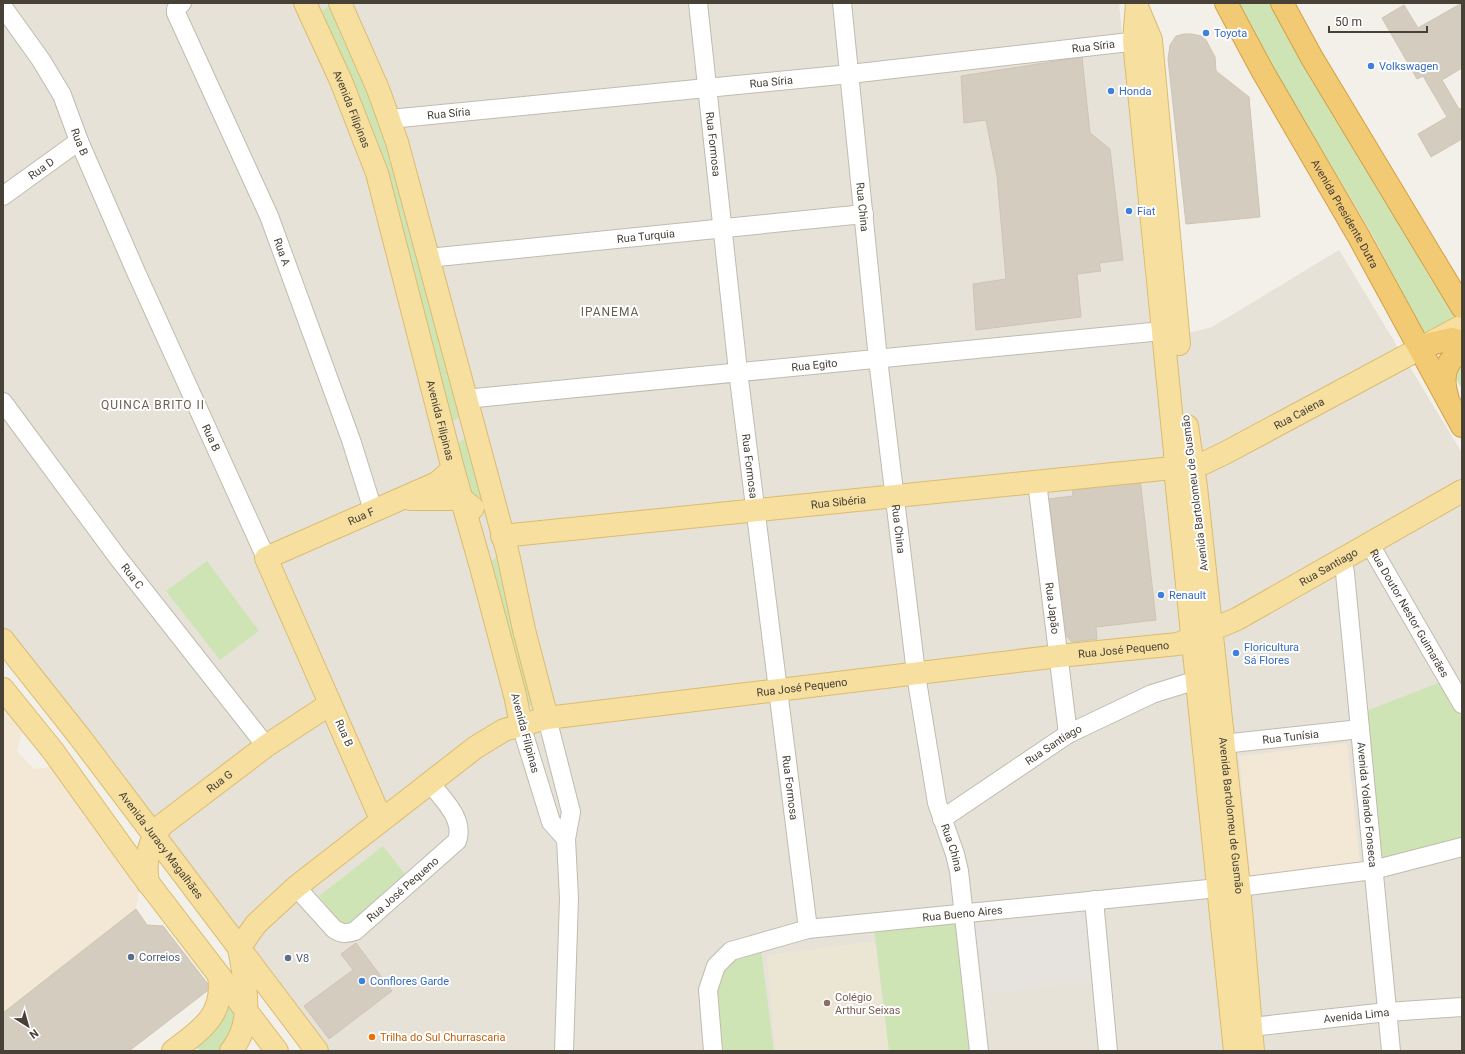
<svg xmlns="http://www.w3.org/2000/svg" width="1465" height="1054" font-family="Roboto,sans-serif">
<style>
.residential{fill:#e7e2d8}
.commercial{fill:#f3e7d6}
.industrial{fill:#e6e2de}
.education{fill:#ebe5d4}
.green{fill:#cfe4b5}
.building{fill:#d4ccbf;stroke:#cfc4b3}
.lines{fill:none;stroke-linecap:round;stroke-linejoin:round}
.minor-casing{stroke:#c1bbaf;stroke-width:20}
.major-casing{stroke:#dbbc6f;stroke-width:24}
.highway-casing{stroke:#d2a044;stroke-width:24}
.minor{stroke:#fff;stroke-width:18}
.major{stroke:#f7df9f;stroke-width:22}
.highway{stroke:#f3ca74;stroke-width:22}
.shop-dot{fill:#3f7fe0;stroke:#fff;stroke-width:1.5}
.service-dot{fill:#5c6f8a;stroke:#fff;stroke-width:1.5}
.education-dot{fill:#8d6e63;stroke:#fff;stroke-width:1.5}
.food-dot{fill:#e8710a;stroke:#fff;stroke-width:1.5}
.labels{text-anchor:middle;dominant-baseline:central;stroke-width:4;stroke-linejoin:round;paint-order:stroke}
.shop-label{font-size:11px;fill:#366cbe;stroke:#fff;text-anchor:start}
.street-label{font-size:11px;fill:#474138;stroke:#fff}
.service-label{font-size:11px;fill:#4e5e75;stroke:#fff;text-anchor:start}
.education-label{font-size:11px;fill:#785e54;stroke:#fff;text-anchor:start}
.food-label{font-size:11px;fill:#c56008;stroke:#fff;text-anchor:start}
.neighbourhood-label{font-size:12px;letter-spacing:1px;fill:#695f50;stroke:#fff}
</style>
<rect width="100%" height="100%" fill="#f3f0e9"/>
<!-- residential -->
<path class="residential" d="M3,3h1116l30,312 13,106 -2,-81 52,-13 127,-77 123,203v598h-1135l-85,-108 -239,-317z"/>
<!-- commercial -->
<path class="commercial" d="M3,708l19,25 -5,18 17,18 16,-2 90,118 -4,24 -133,104z
M1347,743l13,120 -110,13 -11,-120z"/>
<!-- industrial -->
<path class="industrial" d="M1085,910l7,72 -110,12 -7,-69z"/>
<!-- education -->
<path class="education" d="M875,941l14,110h-114l-8,-96z"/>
<!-- green -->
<path class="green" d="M1237,3h35l160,278 17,24 7,13 -26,13 -7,1 -50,-96 -126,-213z
M328,7l6,1 48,103 82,302 -5,5 -7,3 -18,-38 -116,-371z
M1462,365v24l-6,-10v-8z
M465,439l5,1 16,60 -21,-9 -11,-46z
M500,554l35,147 -3,4h-6l-38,-137 5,-8z
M207,561l52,70 -39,29 -54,-69z
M1441,682l21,36v119l-82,24 -14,-150z
M383,846l26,33 -64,50 -26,-33z
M959,924l12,127h-82l-15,-124z
M761,950l13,101h-51l-8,-58c4,-11 12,-32 24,-38 6,-3 16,-3 22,-5z
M228,997l7,9 -4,28 -7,17h-23l-5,-3 21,-22z"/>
<!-- building -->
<path class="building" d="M1462,3v65l-20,12 17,29 3,-1v31l-31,18 -13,-23 29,-17 -24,-41 -6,3 -35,-61 22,-13 14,23z
M1184,34h8l9,2 5,4 9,17 1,14 33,26 11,120 -74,7 -18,-165 2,-14 6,-9z
M1082,57l8,76 20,16 13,111 -24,3 2,8 -24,3 4,43 -105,13 -3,-46 33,-5 -9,-103 -11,-56 -22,3 -3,-47z
M1140,478l16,142 -60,7 1,12 -25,3 -8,-9 -15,-134 24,-3 -1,-10z
M136,909l11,16 16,1 48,62 -82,63h-126v-38z
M356,943l36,48 -63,48 -25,-33 49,-36 -12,-16z"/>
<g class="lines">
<!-- minor casing -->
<g class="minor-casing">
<g id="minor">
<path id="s1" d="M182,3l-6,6v4l93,203 82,224 22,70"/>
<path id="s2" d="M698,3l40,368 70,558"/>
<path id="s3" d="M842,3l36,356 39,322 20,122 18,51 4,17 20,180"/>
<path id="s4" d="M3,7l38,53 21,35 17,46 57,131 130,286"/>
<path id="s5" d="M390,119l460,-45 297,-34"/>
<path id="s6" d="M3,196l76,-55"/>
<path id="s7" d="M428,258l436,-44"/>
<path id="s8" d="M465,399l697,-68"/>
<path id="s9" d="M3,402l116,157 147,187"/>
<path id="s10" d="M1037,482l31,252"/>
<path id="s11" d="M1369,543l93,161"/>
<path id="s12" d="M1342,558l3,15 46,478"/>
<path d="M547,718l24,94 -5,27 3,59 -5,153"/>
<path d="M521,725l30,97 15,17"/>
<path id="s13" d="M1223,744l137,-15"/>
<path id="s14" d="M942,819l126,-85 84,-40 45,-14"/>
<path id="s15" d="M296,887l38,42c8,5 12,5 21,2l102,-90c8,-22 -15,-43 -28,-59"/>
<path d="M1239,887l134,-17 89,-23"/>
<path d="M1094,900l14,151"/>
<path id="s16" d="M1251,1027l136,-15 75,-5"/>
<path id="s17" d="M713,1051l-5,-61 8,-24 15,-15 77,-22 410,-41"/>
</g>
</g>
<!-- major casing -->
<g class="major-casing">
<g id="major">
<path id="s18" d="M305,3l36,78 36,92 76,296 28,98 34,128 6,30"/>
<path d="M340,3l38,86 19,53 111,412 16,76 23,88"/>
<path d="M1137,3l-3,38 41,411v16l60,583"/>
<path d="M1138,9l13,31 28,304"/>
<path id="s19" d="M1187,426l9,61 43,400 14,164"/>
<path d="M410,499h52l11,9"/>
<path id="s20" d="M502,536l690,-70 12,-3 21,-10 237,-127"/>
<path id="s21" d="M3,640l76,96 238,315"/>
<path d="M3,689l50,62 87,121 137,179"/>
<path id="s22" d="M381,819l-115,-261 171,-75 16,-14"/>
<path id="s23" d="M148,883c-4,-22 0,-41 14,-58l104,-79 64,-42"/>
<path d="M173,1051c28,-21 52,-36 46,-75"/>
<path id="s24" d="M231,1051c24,-29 14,-69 8,-103l17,-24 40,-37 180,-140 28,-17 43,-12 512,-62 119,-12 59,-25 225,-128"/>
</g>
</g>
<!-- highway casing -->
<g class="highway-casing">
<g id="highway">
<path id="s25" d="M1226,3l37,69 96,165 103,189"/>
<path d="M1282,3l30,55 150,249"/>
<path d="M1430,344l22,-5 10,2"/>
<path d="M1447,396c-5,-17 -3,-36 15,-44"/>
</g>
</g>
<!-- minor -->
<use href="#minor" class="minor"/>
<!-- major -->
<use href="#major" class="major"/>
<!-- highway -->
<use href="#highway" class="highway"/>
</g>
<!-- markers -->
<g class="shop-dot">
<circle cx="1206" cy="33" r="4"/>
<circle cx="1371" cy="66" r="4"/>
<circle cx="1111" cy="91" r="4"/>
<circle cx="1129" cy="211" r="4"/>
<circle cx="1161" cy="595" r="4"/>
<circle cx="1236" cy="653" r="4"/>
<circle cx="362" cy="981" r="4"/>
</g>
<g class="service-dot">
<circle cx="131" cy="957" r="4"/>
<circle cx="288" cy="958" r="4"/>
</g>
<circle class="education-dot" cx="827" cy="1003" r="4"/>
<circle class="food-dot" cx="372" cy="1037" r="4"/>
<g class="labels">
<!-- shop labels -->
<g class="shop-label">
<text x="1214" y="33">Toyota</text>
<text x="1379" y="66">Volkswagen</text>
<text x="1119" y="91">Honda</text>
<text x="1137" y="211">Fiat</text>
<text x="1169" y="595">Renault</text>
<text x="1244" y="647">Floricultura<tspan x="1244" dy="13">Sá Flores</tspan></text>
<text x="370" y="981">Conflores Garde</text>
</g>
<!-- street labels -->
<g class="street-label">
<text stroke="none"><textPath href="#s5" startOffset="707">Rua Síria</textPath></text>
<text stroke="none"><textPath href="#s5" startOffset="383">Rua Síria</textPath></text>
<text stroke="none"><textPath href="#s18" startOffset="116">Avenida Filipinas</textPath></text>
<text stroke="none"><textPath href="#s5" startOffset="59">Rua Síria</textPath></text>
<text stroke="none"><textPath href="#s4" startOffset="156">Rua B</textPath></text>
<text stroke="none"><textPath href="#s2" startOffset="142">Rua Formosa</textPath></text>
<text stroke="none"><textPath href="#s6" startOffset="47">Rua D</textPath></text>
<text stroke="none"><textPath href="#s3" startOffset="205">Rua China</textPath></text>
<text stroke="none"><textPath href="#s25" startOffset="242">Avenida Presidente Dutra</textPath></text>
<text stroke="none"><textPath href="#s7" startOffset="219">Rua Turquia</textPath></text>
<text stroke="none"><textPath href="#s1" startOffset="274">Rua A</textPath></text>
<text stroke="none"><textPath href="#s8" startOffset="351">Rua Egito</textPath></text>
<text stroke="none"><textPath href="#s20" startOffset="813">Rua Caiena</textPath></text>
<text stroke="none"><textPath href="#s18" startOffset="440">Avenida Filipinas</textPath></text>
<text stroke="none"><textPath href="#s4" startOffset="480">Rua B</textPath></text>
<text stroke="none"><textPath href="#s2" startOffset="466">Rua Formosa</textPath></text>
<text transform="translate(1195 493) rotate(-97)">Avenida Bartolomeu de Gusmão</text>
<text stroke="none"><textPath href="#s20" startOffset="338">Rua Sibéria</textPath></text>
<text stroke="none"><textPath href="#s22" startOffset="389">Rua F</textPath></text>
<text stroke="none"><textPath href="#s3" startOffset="529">Rua China</textPath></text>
<text stroke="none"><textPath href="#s24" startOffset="1301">Rua Santiago</textPath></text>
<text stroke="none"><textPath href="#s9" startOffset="217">Rua C</textPath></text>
<text stroke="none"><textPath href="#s10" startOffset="127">Rua Japão</textPath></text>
<text stroke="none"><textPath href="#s11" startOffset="81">Rua Doutor Nestor Guimarães</textPath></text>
<text stroke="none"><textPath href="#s24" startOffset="1077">Rua José Pequeno</textPath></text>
<text stroke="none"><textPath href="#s24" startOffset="753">Rua José Pequeno</textPath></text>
<text transform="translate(344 733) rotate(66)">Rua B</text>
<text transform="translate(525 733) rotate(75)">Avenida Filipinas</text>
<text stroke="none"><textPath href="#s13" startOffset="68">Rua Tunísia</textPath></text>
<text stroke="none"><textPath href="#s14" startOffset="134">Rua Santiago</textPath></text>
<text stroke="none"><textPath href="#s23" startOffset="134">Rua G</textPath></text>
<text stroke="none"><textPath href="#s2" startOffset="790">Rua Formosa</textPath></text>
<text stroke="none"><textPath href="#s12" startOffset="248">Avenida Yolando Fonseca</textPath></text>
<text stroke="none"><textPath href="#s19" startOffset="392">Avenida Bartolomeu de Gusmão</textPath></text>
<text stroke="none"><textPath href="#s21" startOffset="259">Avenida Juracy Magalhães</textPath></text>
<text stroke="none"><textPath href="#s3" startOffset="853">Rua China</textPath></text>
<text stroke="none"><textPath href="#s15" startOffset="142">Rua José Pequeno</textPath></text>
<text stroke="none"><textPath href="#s17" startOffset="343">Rua Bueno Aires</textPath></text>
<text stroke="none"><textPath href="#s16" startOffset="106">Avenida Lima</textPath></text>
</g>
<!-- service labels -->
<g class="service-label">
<text x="139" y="957">Correios</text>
<text x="296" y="958">V8</text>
</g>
<!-- education labels -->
<g class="education-label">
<text x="835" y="997">Colégio<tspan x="835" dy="13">Arthur Seixas</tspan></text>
</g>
<!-- food labels -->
<g class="food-label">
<text x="380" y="1037">Trilha do Sul Churrascaria</text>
</g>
<!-- neighbourhood labels -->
<g class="neighbourhood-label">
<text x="610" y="312">IPANEMA</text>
<text x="153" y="405">QUINCA BRITO II</text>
</g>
</g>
<!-- border -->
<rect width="1465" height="1054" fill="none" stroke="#474138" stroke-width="8"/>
<!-- north arrow -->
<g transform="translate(28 1026) rotate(143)" stroke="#ffffff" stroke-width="3" paint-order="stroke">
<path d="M0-3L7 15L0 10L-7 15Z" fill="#474138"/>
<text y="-6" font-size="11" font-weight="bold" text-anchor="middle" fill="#474138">N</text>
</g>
<!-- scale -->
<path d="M1329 26v6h98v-6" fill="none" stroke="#474138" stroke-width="2"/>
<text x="1335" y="26" font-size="12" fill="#474138" stroke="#ffffff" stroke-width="3" paint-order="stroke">50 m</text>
</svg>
